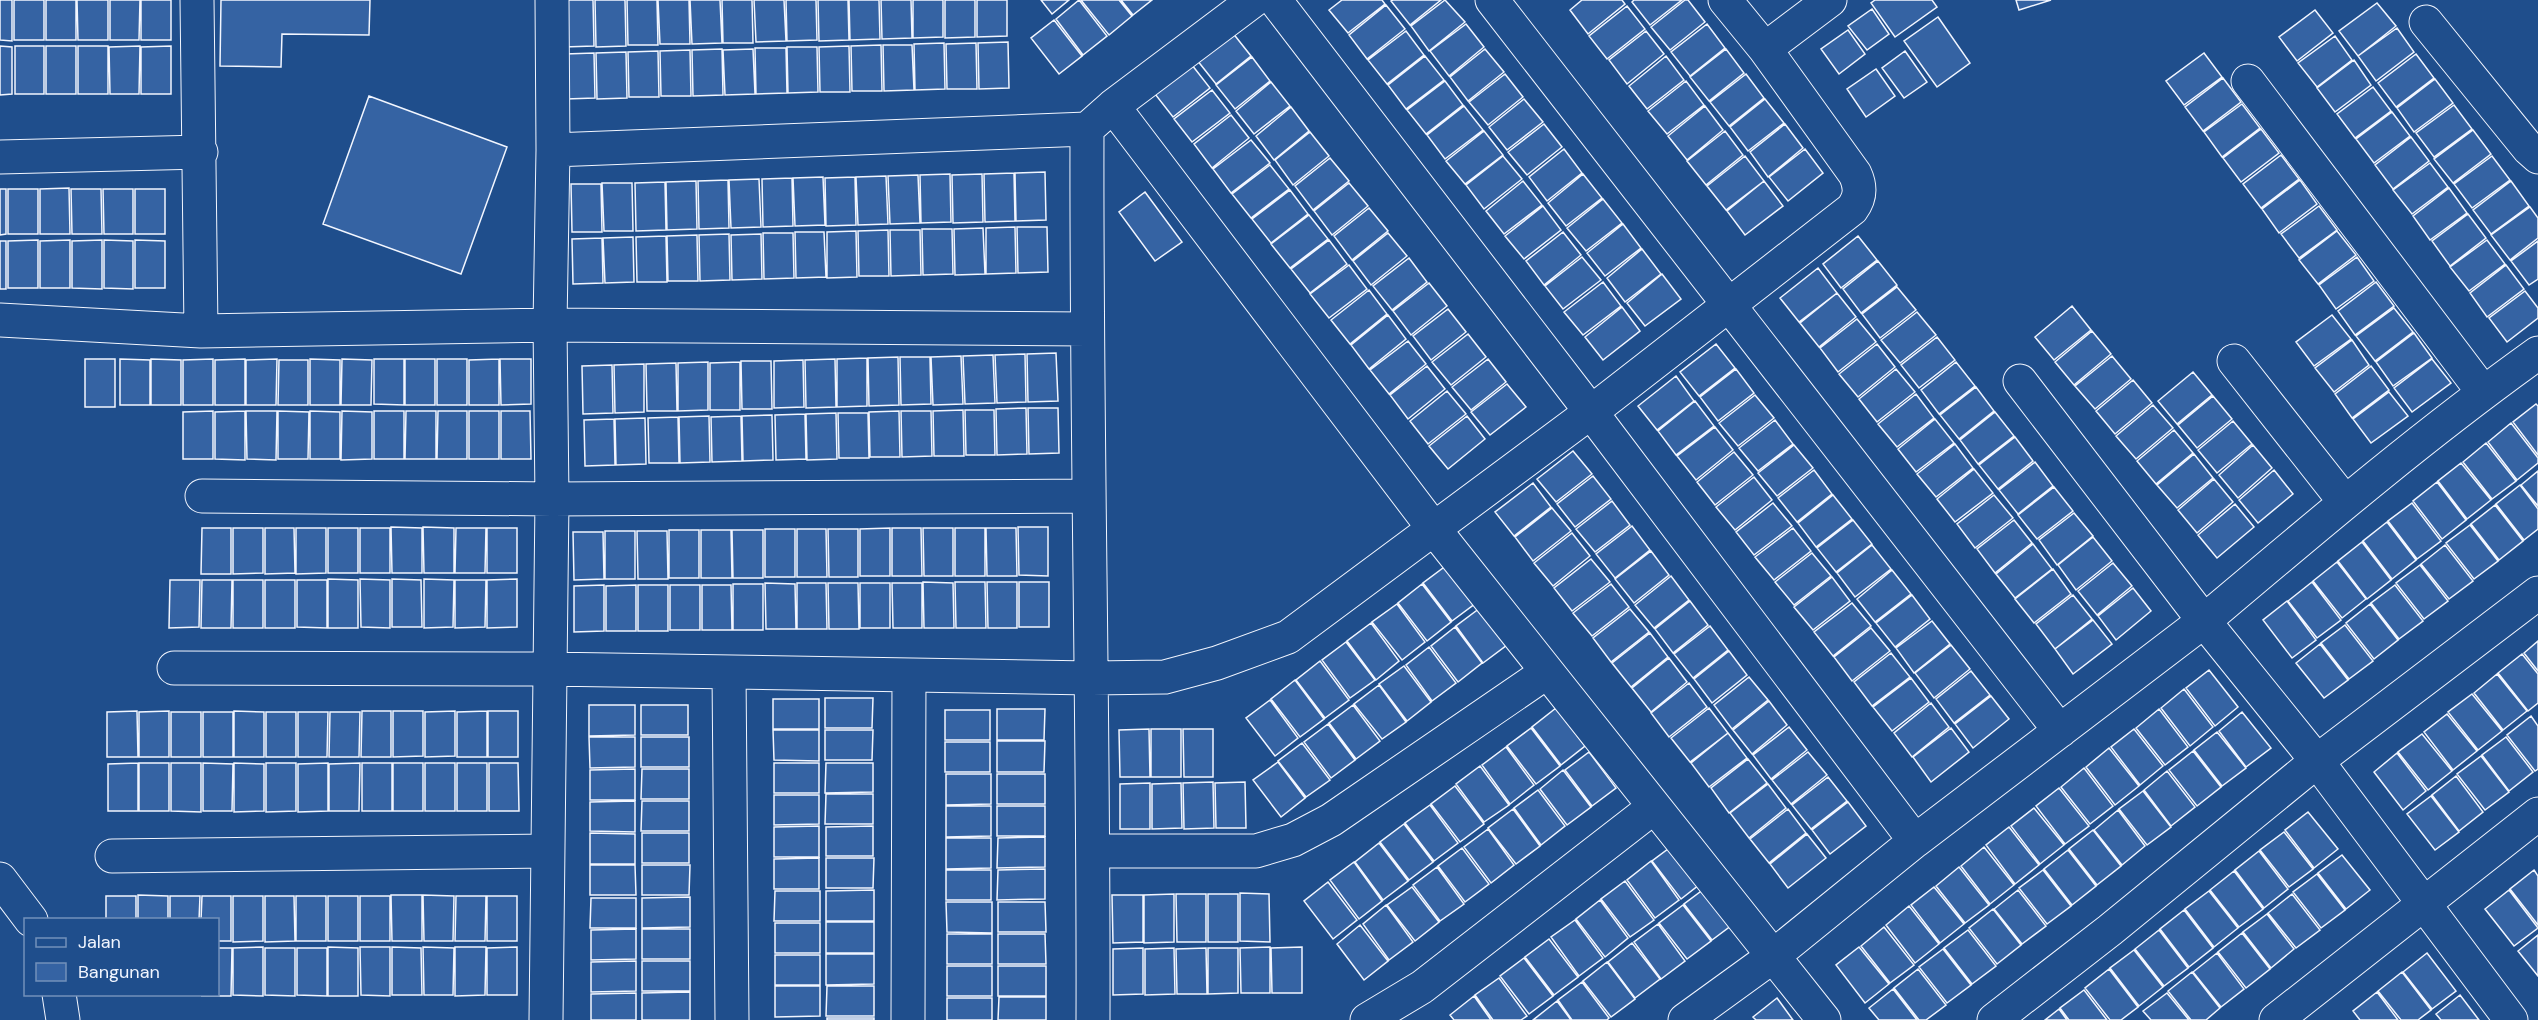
<svg xmlns="http://www.w3.org/2000/svg" width="2538" height="1020" font-family="'DM Sans',sans-serif">
<style>
.building{fill:#3563a3;stroke:#f2f6ff;stroke-width:1.5}
.lines{fill:none;stroke-linecap:round;stroke-linejoin:round}
.street-casing{stroke:#f2f6ff;stroke-width:35}
.street{stroke:#1f4e8c;stroke-width:33}
</style>
<rect width="100%" height="100%" fill="#1f4e8c"/>
<!-- building -->
<path class="building" d="M0,0h12v41l-12,-1z
M14,0h30v40h-30z
M46,0h30v40h-30z
M77,0h31v40h-30z
M110,0h30l-1,40h-29z
M141,0h30v40h-30z
M221,0h149l-1,35 -87,-1 -1,33 -61,-1z
M563,0h30l1,46 -30,1z
M595,0h30l1,46 -30,1z
M627,0h30l1,45h-30z
M658,0h31l1,44h-30z
M690,0h30l2,43 -30,1z
M722,0h30l1,43h-30z
M754,0h30l2,41 -30,1z
M786,0h30l1,40 -30,1z
M818,0h30l1,40 -30,1z
M849,0h30l1,39 -30,1z
M881,0h30l1,38 -30,1z
M913,0h30v37l-30,1z
M945,0h30v37l-30,1z
M977,0h30v36l-30,1z
M1041,0h28l-17,14z
M1079,0l28,36 -24,19 -27,-36z
M1081,0h38l13,16 -23,19z
M1121,0h31l-19,15z
M1342,0h40l3,4 -37,29 -19,-23z
M1393,0h48l-31,25 -19,-24z
M1445,0l20,22 -36,29 -18,-25z
M1582,0h40l3,4 -37,30 -18,-24z
M1634,0h48l-32,25 -18,-23z
M1685,0h3l17,22 -35,28 -19,-23z
M1875,0h57l5,7 -42,30 -24,-34z
M2016,0h35l-32,10z
M2377,3l19,23 -38,30 -19,-25z
M1386,5l19,24 -38,30 -18,-24z
M1627,6l18,23 -38,30 -18,-23z
M1872,9l17,25 -22,16 -19,-24z
M2315,10l18,23 -36,28 -18,-24z
M1938,17l32,46 -33,24 -33,-46z
M1054,20l28,36 -23,18 -28,-36z
M1466,24l18,23 -35,29 -19,-25z
M1707,24l18,24 -35,28 -19,-24z
M2397,28l17,24 -38,29 -18,-25z
M1848,30l17,24 -26,20 -18,-25z
M1406,31l18,24 -37,29 -19,-24z
M1646,31l18,23 -37,30 -18,-24z
M1232,32l19,24 -35,28 -19,-24z
M2335,36l17,24 -35,27 -19,-24z
M1008,42l1,46 -30,1 -1,-46z
M944,43l1,46 -30,1 -1,-46z
M976,43l1,46h-30l-1,-45z
M881,45l1,46h-30l-1,-45z
M883,45h29l2,45 -30,1z
M0,46l12,1v47l-12,1z
M15,46h29v48h-29z
M46,46h30v48h-30z
M78,46h30v48h-30z
M140,46l-1,48h-29l-1,-47z
M171,46v48h-30v-47z
M849,46l1,46h-30l-1,-45z
M787,47h30l1,45 -30,1z
M755,48h31l1,45 -31,1z
M722,49l1,46 -30,1 -1,-46z
M753,49l2,45 -30,1 -2,-45z
M1485,49l19,23 -36,29 -18,-24z
M1726,49l18,24 -35,28 -19,-24z
M690,50l1,46h-30l-1,-45z
M658,51l1,46h-30l-1,-45z
M1905,51l22,31 -23,16 -22,-30z
M626,52l1,46 -30,1 -1,-46z
M594,53l1,45 -29,1 -1,-45z
M2204,53l18,24 -38,28 -18,-24z
M2416,54l18,24 -38,29 -18,-24z
M1425,56l19,24 -38,29 -18,-24z
M1666,56l18,24 -37,29 -18,-23z
M1252,57l18,24 -35,28 -19,-24z
M2354,60l17,25 -36,27 -18,-24z
M1192,65l18,23 -37,29 -18,-23z
M1876,69l19,27 -29,21 -19,-28z
M1505,74l18,23 -35,28 -19,-23z
M1746,74l18,24 -35,28 -19,-24z
M2223,78l18,24 -38,29 -18,-24z
M2435,79l18,24 -39,29 -17,-24z
M1445,81l18,24 -37,29 -19,-24z
M1686,81l18,24 -37,29 -19,-23z
M1271,82l19,24 -36,28 -18,-23z
M2373,87l18,24 -36,27 -18,-24z
M1212,90l18,23 -38,29 -18,-23z
M369,96l138,51 -46,127 -138,-50z
M1524,99l19,23 -36,28 -18,-23z
M1765,99l19,24 -36,28 -18,-24z
M2242,104l18,24 -38,29 -18,-25z
M2454,105l18,24 -38,28 -18,-24z
M1464,106l19,24 -38,29 -18,-24z
M1705,106l18,24 -36,30 -19,-24z
M1291,107l18,24 -35,29 -18,-24z
M2392,112l18,24 -36,27 -18,-24z
M1231,115l18,23 -37,30 -18,-24z
M1544,124l18,23 -35,28 -19,-23z
M1785,124l18,24 -35,29 -18,-25z
M2261,129l18,24 -38,29 -18,-24z
M2473,130l18,24 -38,29 -19,-24z
M1484,131l19,24 -38,29 -19,-23z
M1725,131l18,24 -37,30 -19,-24z
M1310,132l19,24 -36,29 -18,-25z
M2411,137l18,24 -36,28 -18,-24z
M1251,140l19,23 -39,30 -18,-24z
M1564,149l18,24 -35,28 -18,-24z
M1805,149l18,24 -35,28 -19,-24z
M2281,155l18,24 -38,29 -18,-24z
M1503,156l19,23 -38,30 -18,-24z
M1745,156l19,25 -38,29 -19,-24z
M2492,156l18,24 -38,28 -18,-24z
M1330,158l19,23 -36,29 -18,-24z
M2430,163l18,24 -36,27 -19,-24z
M1270,165l19,24 -38,29 -19,-24z
M1045,172l1,48 -30,1 -1,-48z
M1014,173l1,48 -30,1 -1,-48z
M950,174l1,48 -30,1 -1,-48z
M982,174l1,48 -30,1 -1,-48z
M1583,174l19,24 -36,28 -18,-23z
M918,175l2,48 -30,1 -2,-48z
M886,176l2,48 -30,1 -2,-48z
M823,177l2,48 -30,1 -2,-48z
M855,177l1,48 -30,1 -1,-48z
M792,178l1,48 -30,1 -1,-48z
M759,179l2,48 -30,1 -2,-48z
M728,180l1,48 -30,1 -1,-48z
M2300,180l17,24 -38,29 -17,-24z
M696,181l1,48 -30,1 -1,-48z
M1523,181l19,24 -38,29 -18,-23z
M1764,181l19,25 -38,29 -18,-24z
M2511,181l18,25 -38,28 -18,-24z
M665,182l1,48 -30,1 -1,-48z
M602,183h30l1,48h-29z
M1349,183l19,23 -36,29 -18,-24z
M571,184h30l1,48h-30z
M69,188l1,46h-30v-45z
M2449,188l18,25 -37,27 -17,-24z
M0,189h6v45l-6,1z
M8,189h30v45h-30z
M71,189h30l1,45h-30z
M103,189h30v45h-29z
M135,189h30v45h-30z
M1290,190l18,24 -37,29 -19,-24z
M1145,192l37,50 -27,19 -36,-49z
M1603,199l19,24 -36,28 -19,-23z
M1543,206l18,24 -37,29 -19,-23z
M2319,206l18,24 -38,28 -18,-24z
M2530,207l8,11v20l-28,22 -19,-25z
M1369,208l19,23 -36,29 -18,-24z
M2468,214l18,24 -36,28 -18,-25z
M1309,215l19,24 -38,29 -19,-24z
M1623,224l18,24 -36,28 -18,-23z
M1015,227l1,46 -30,1v-46z
M1017,227h30l1,45 -30,1z
M983,228l2,46 -30,1 -1,-46z
M922,229h30l1,45 -30,1z
M888,230l1,46h-30l-1,-45z
M890,230h30l1,45 -30,1z
M856,231l1,46 -30,1v-46z
M2337,231l19,24 -38,29 -19,-24z
M795,232h29l2,45 -30,1z
M1563,232l18,23 -37,30 -18,-24z
M763,233h30l1,45 -30,1z
M1388,233l19,23 -36,29 -18,-24z
M729,234l1,46 -30,1 -1,-46z
M761,234l1,45 -30,1 -1,-45z
M697,235l1,46h-30l-1,-45z
M666,236l1,46h-30l-1,-45z
M1858,236l19,24 -36,28 -18,-24z
M633,237l1,45 -29,1 -2,-45z
M602,238l1,45 -30,1 -1,-45z
M38,240v48h-30v-47z
M70,240v48h-30v-47z
M102,240v49l-30,-1v-47z
M104,240l29,1v48l-29,-1z
M135,240l30,1v47h-30z
M1329,240l18,24 -37,29 -19,-24z
M2487,240l18,24 -36,27 -19,-24z
M0,241h6v48h-6z
M2538,241v38l-9,6 -18,-24z
M1642,249l19,25 -36,28 -18,-24z
M1582,257l19,23 -38,29 -18,-23z
M2357,257l17,24 -38,28 -17,-24z
M1409,258l18,24 -35,28 -19,-24z
M1878,261l19,24 -36,28 -18,-24z
M1349,265l18,24 -38,29 -19,-24z
M2506,265l18,24 -37,28 -17,-24z
M1818,268l19,25 -38,29 -19,-24z
M1662,274l19,25 -36,27 -18,-23z
M1603,282l18,24 -38,29 -19,-23z
M2376,282l18,24 -39,29 -17,-24z
M1429,283l18,23 -36,29 -18,-24z
M1897,287l19,23 -36,28 -18,-24z
M1369,290l18,24 -37,30 -19,-24z
M2525,291l13,17v10l-31,24 -18,-24z
M1837,293l19,24 -37,30 -19,-24z
M2072,306l19,24 -37,30 -19,-23z
M1622,307l18,24 -37,29 -18,-23z
M2394,308l19,24 -38,29 -19,-25z
M1448,309l18,23 -35,28 -18,-24z
M1917,312l19,23 -36,28 -19,-23z
M1388,315l18,24 -37,30 -18,-24z
M2332,315l19,24 -37,27 -18,-24z
M1857,319l19,23 -38,30 -18,-24z
M2092,331l19,23 -37,31 -19,-23z
M2414,333l18,25 -39,28 -17,-24z
M1468,334l18,23 -35,28 -19,-23z
M1937,337l18,23 -36,28 -18,-23z
M2352,340l17,25 -35,27 -19,-24z
M1408,341l18,23 -37,30 -19,-24z
M1716,344l19,24 -36,28 -19,-24z
M1877,344l18,23 -37,30 -19,-23z
M1056,353l2,48 -30,1 -1,-48z
M1025,354l1,48 -29,1 -2,-48z
M993,355l2,48 -30,1 -2,-48z
M961,356l2,48 -30,1 -2,-48z
M2112,356l19,23 -36,30 -20,-23z
M898,357l1,48 -30,1 -1,-48z
M900,357h30l1,47 -30,1z
M867,358v48l-30,1v-48z
M85,359h30v48h-30z
M120,359l30,1v45h-30z
M151,359l30,1v45h-30z
M213,359v46h-30v-45z
M245,359v46h-30v-45z
M277,359l-1,46h-30v-45z
M310,359l30,1v45h-30z
M342,359l30,1 -1,45h-30z
M374,359h30v46l-30,-1z
M405,359h30v46h-30z
M437,359h30v46h-30z
M499,359v46h-30v-45z
M500,359h31v45l-30,1z
M835,359l1,48 -30,1 -1,-48z
M1488,359l18,23 -35,28 -19,-23z
M2432,359l19,24 -39,29 -18,-24z
M279,360h29v45h-30z
M803,360l1,47 -30,1v-47z
M741,361h30l1,48h-30z
M708,362v48l-30,1v-48z
M740,362v48h-30v-47z
M1956,362l19,24 -36,28 -18,-24z
M676,363l1,48h-30l-1,-47z
M644,364v48l-29,1 -1,-48z
M612,365l1,48 -30,1 -1,-48z
M1427,366l18,23 -37,30 -18,-24z
M2371,366l18,24 -37,28 -17,-24z
M1736,369l18,24 -36,28 -18,-24z
M1896,369l19,23 -38,30 -18,-23z
M2193,372l19,23 -35,29 -19,-23z
M1676,376l18,25 -37,29 -19,-24z
M2133,380l19,23 -37,31 -19,-23z
M1507,384l19,23 -36,28 -19,-23z
M1976,387l18,24 -35,28 -19,-24z
M1447,391l19,23 -38,30 -18,-23z
M2389,392l19,24 -37,27 -18,-24z
M1916,394l18,24 -37,29 -19,-23z
M1755,395l19,23 -36,28 -19,-23z
M2213,396l19,23 -35,29 -19,-23z
M1695,401l19,25 -38,29 -18,-24z
M2536,404l2,2v49l-25,-33z
M2153,405l20,23 -37,31 -20,-23z
M1026,408l1,46 -30,1 -1,-46z
M1028,408h30l1,45 -30,1z
M963,410l1,46h-30l-1,-45z
M965,410h29l1,45h-29z
M213,411v48h-30v-47z
M245,411v49l-30,-1v-47z
M246,411h31l-1,49 -29,-1z
M278,411l31,1 -1,47h-30z
M310,411l30,1v47h-30z
M342,411l30,1v47l-31,1z
M374,411h30v48h-30z
M406,411h30v48h-31z
M438,411h29v48h-30z
M469,411h30v48h-30z
M501,411h29l1,48h-30z
M899,411l1,46h-30l-1,-45z
M901,411h30l1,45 -30,1z
M1995,412l19,24 -36,28 -18,-24z
M836,413l1,46 -30,1 -1,-46z
M838,413h30l1,45h-30z
M805,414l1,45 -30,1 -1,-45z
M772,415l1,45 -30,1 -1,-45z
M709,416l1,46 -30,1 -1,-46z
M741,416l1,45 -30,1 -1,-45z
M1467,416l18,23 -37,30 -19,-23z
M678,417l1,46h-30l-1,-45z
M645,418l1,46 -30,1 -1,-46z
M614,419l1,46 -30,1 -1,-46z
M1935,419l19,24 -38,29 -18,-23z
M1775,420l18,24 -35,27 -19,-23z
M2233,421l19,23 -35,29 -19,-23z
M2511,423l27,35v5l-21,17 -29,-38z
M1715,427l18,23 -37,30 -19,-24z
M2174,430l19,23 -37,31 -19,-23z
M2015,437l18,24 -35,28 -19,-24z
M2486,443l30,38 -24,18 -29,-37z
M1955,444l18,24 -37,29 -19,-23z
M1794,445l19,23 -36,28 -19,-23z
M2253,445l19,23 -34,30 -19,-23z
M1573,451l19,23 -36,28 -19,-23z
M1734,452l19,23 -38,30 -18,-23z
M2194,454l19,24 -36,30 -20,-23z
M2035,462l18,24 -35,28 -19,-24z
M2461,463l30,37 -24,19 -29,-38z
M1974,469l19,24 -38,29 -18,-23z
M1814,470l18,24 -35,28 -19,-24z
M2274,470l19,24 -35,29 -19,-23z
M2538,471v35l-17,-21z
M1593,476l18,23 -36,28 -18,-23z
M1754,477l18,23 -37,30 -19,-23z
M2214,479l19,23 -36,31 -19,-23z
M2437,482l29,38 -24,19 -29,-38z
M1533,483l18,24 -37,29 -19,-24z
M2520,485l18,24v20l-14,11 -28,-36z
M2054,487l19,24 -36,28 -19,-24z
M1833,495l19,24 -36,28 -18,-24z
M1994,495l19,23 -38,30 -18,-24z
M1612,501l18,24 -35,27 -19,-23z
M1773,503l19,23 -38,29 -18,-23z
M2412,503l29,38 -24,18 -29,-38z
M2235,504l19,23 -37,31 -19,-23z
M2495,505l28,36 -24,19 -28,-36z
M1552,508l19,23 -38,30 -18,-24z
M2074,513l19,23 -36,29 -18,-25z
M1853,520l19,24 -36,28 -19,-24z
M2014,520l18,23 -37,30 -18,-24z
M2387,522l29,38 -24,19 -29,-38z
M2470,525l28,36 -24,18 -28,-36z
M1632,526l18,24 -35,28 -19,-24z
M391,527l31,1v45h-30z
M423,527l31,1v45h-30z
M1018,527h30v49l-29,-1z
M202,528h29v46h-30z
M233,528h30v45l-30,1z
M265,528h29l1,45 -30,1z
M296,528h30v45l-30,1z
M328,528h30v45h-30z
M360,528h30v45h-30z
M456,528h30l-1,45h-30z
M487,528h30v45h-30z
M890,528v48h-30v-47z
M892,528h29l1,48h-30z
M923,528h30v48h-29z
M955,528h30v48h-30z
M986,528h30l1,48h-30z
M1793,528l18,23 -37,29 -19,-23z
M765,529h30v48h-30z
M797,529h29l1,48h-30z
M828,529h30v48h-29z
M669,530h30v48h-30z
M701,530h30l1,48h-31z
M732,530h31v48h-30z
M605,531h30v48h-30z
M637,531h30l1,48h-30z
M573,532h30l1,47 -30,1z
M1572,533l18,23 -37,30 -19,-23z
M2093,537l19,24 -36,29 -18,-25z
M2362,542l29,38 -24,19 -29,-38z
M2033,544l19,25 -37,29 -19,-24z
M1872,545l19,24 -36,28 -18,-24z
M2445,545l28,36 -24,18 -28,-35z
M1651,551l18,24 -35,28 -19,-24z
M1812,553l19,23 -37,29 -19,-23z
M1591,559l19,23 -38,29 -18,-23z
M2337,562l29,37 -24,19 -29,-37z
M2113,563l19,23 -35,29 -19,-24z
M1447,565l29,38 -24,18 -29,-38z
M2420,565l28,36 -24,18 -28,-36z
M2053,569l18,25 -37,29 -19,-24z
M1892,570l19,24 -36,28 -18,-23z
M1671,576l18,24 -35,28 -19,-23z
M1832,577l18,24 -37,29 -19,-23z
M328,579l30,1v48h-30z
M360,579l30,1v48l-29,-1z
M392,579l29,1 1,47h-30z
M424,579l30,1 -1,47 -29,1z
M517,579v48l-30,1v-48z
M170,580h30l-1,47 -30,1z
M202,580h30l-1,48h-30z
M233,580h30v48h-30z
M265,580h30v48h-30z
M297,580h30v48l-30,-1z
M455,580h31l-1,47 -30,1z
M923,582l30,1 1,45h-30z
M955,582h30l1,46h-30z
M987,582h30v46h-29z
M1019,582h30v45h-30z
M2312,582l29,38 -24,18 -29,-37z
M765,583l30,1 1,45h-30z
M797,583h29l1,46h-30z
M828,583h30l1,46h-30z
M860,583h30v45h-30z
M892,583h30v45h-29z
M733,584h30v46h-30z
M1422,584l29,38 -24,19 -29,-38z
M1611,584l18,23 -37,29 -19,-23z
M604,585v46l-30,1v-46z
M636,585v46h-30v-45z
M638,585h30v46h-30z
M670,585h30v45h-30z
M702,585h29l1,45h-30z
M2395,585l28,36 -24,18 -28,-36z
M2133,588l18,23 -35,29 -18,-24z
M1912,595l18,24 -35,28 -19,-24z
M2073,595l19,24 -37,30 -19,-25z
M1690,601l18,24 -35,28 -18,-24z
M2287,601l29,39 -24,18 -29,-38z
M1852,603l19,23 -38,30 -19,-24z
M1397,604l28,38 -23,18 -30,-38z
M2370,604l28,36 -24,19 -28,-36z
M1480,608l27,37 -24,18 -27,-37z
M1630,609l19,23 -38,30 -18,-24z
M2093,620l19,24 -39,30 -18,-25z
M1932,621l18,23 -36,29 -18,-25z
M1371,623l28,38 -23,19 -29,-39z
M2345,625l28,36 -24,18 -28,-36z
M1710,626l18,24 -35,28 -19,-24z
M1455,627l27,36 -24,19 -27,-36z
M1871,628l19,23 -38,30 -18,-24z
M1650,633l18,24 -37,30 -19,-24z
M2538,641v30l-14,-18z
M1346,642l29,38 -25,18 -28,-38z
M2320,644l28,36 -24,18 -28,-35z
M1951,645l19,24 -36,29 -19,-25z
M1429,647l27,36 -24,18 -26,-36z
M1729,651l18,24 -35,28 -18,-24z
M1891,653l19,24 -38,29 -18,-24z
M2522,654l16,20v29l-10,8 -30,-38z
M1669,658l18,24 -36,30 -19,-24z
M1320,661l29,39 -24,18 -29,-38z
M1404,666l27,36 -24,19 -28,-37z
M2209,670l29,37 -23,19 -29,-38z
M1971,671l19,24 -36,28 -18,-24z
M2497,674l30,37 -24,19 -29,-37z
M1749,677l19,23 -36,29 -18,-24z
M1911,678l18,24 -37,29 -19,-24z
M1295,680l29,39 -24,18 -29,-38z
M1689,683l18,24 -38,30 -18,-24z
M1379,685l27,37 -24,17 -28,-35z
M2184,689l29,38 -23,19 -29,-38z
M2472,694l30,37 -24,19 -30,-38z
M1991,696l18,23 -36,29 -18,-24z
M825,698h48l-1,30h-47z
M773,699h46v30h-46z
M1270,700l28,38 -23,18 -29,-38z
M1769,701l18,24 -35,29 -19,-24z
M1931,703l18,24 -37,30 -18,-24z
M589,705h46v30l-46,1z
M641,705h47v30h-47z
M1353,705l27,36 -24,18 -27,-36z
M1556,708l29,38 -24,19 -29,-38z
M1709,708l19,25 -38,29 -19,-24z
M997,709h48l-1,31h-47z
M2159,709l29,38 -23,18 -29,-37z
M945,710h45v30h-45z
M137,711l1,46h-31v-45z
M169,711v46h-30v-45z
M234,711l30,1v45h-30z
M362,711h29v46h-30z
M393,711h30v45l-30,1z
M455,711v45l-30,1v-45z
M487,711v46h-30v-45z
M488,711h30v46h-30z
M171,712h30v45h-30z
M203,712h30v45h-30z
M266,712h30v45h-30z
M298,712h30l-1,45h-29z
M330,712h30l-1,45h-30z
M2242,712l29,36 -25,19 -27,-36z
M2447,714l30,37 -24,19 -29,-38z
M2531,716l7,10v43l-3,2 -28,-36z
M1328,724l27,36 -24,18 -27,-36z
M1789,727l18,23 -36,29 -18,-24z
M1531,728l29,38 -24,18 -29,-38z
M1951,728l18,24 -38,30 -18,-25z
M1149,729l1,48h-30l-1,-47z
M1151,729h30v48h-30z
M1183,729h30v48h-29z
M2134,729l29,37 -23,19 -29,-38z
M773,730h46v31l-45,-1z
M825,730h48l-1,30h-47z
M2217,732l29,36 -24,18 -28,-36z
M1728,733l19,25 -38,29 -18,-24z
M2422,734l30,37 -24,19 -30,-38z
M589,737h46v30l-45,1z
M641,737h48v30h-48z
M2506,737l27,35 -24,19 -27,-36z
M997,741h48l-1,31h-47z
M945,742h45v30h-45z
M1302,743l28,37 -24,17 -28,-36z
M1506,747l28,38 -24,19 -28,-39z
M2109,748l30,38 -24,19 -29,-38z
M2193,751l28,36 -24,19 -28,-36z
M1589,752l27,36 -24,18 -27,-36z
M1808,752l19,23 -36,29 -19,-24z
M2397,753l29,38 -23,19 -29,-38z
M2481,756l28,36 -24,18 -28,-36z
M1748,759l19,24 -38,30 -18,-25z
M1278,762l27,36 -24,19 -28,-37z
M138,763v48h-30v-47z
M139,763h30v48h-30z
M171,763h30v49l-30,-1z
M203,763l30,1 -1,47h-29z
M234,763l30,1v47l-30,1z
M266,763h30v48l-30,1z
M328,763v48l-30,1v-48z
M360,763l-1,48h-30v-47z
M362,763h30v48h-30z
M393,763h30v48h-30z
M425,763h30v48h-30z
M457,763h30v48h-30z
M489,763h29l1,48h-30z
M774,763h45v30h-45z
M826,763h47v29l-48,1z
M1480,766l29,39 -25,17 -28,-38z
M2084,768l29,38 -23,18 -29,-37z
M635,769v31h-45v-30z
M642,769h47v30h-48z
M1563,770l28,37 -24,18 -27,-36z
M2167,771l28,36 -24,19 -27,-36z
M946,774h45v30l-45,1z
M997,774h48v30h-48z
M2456,776l27,36 -24,19 -27,-36z
M1828,777l19,24 -36,28 -19,-24z
M1213,782l1,46 -30,1 -1,-46z
M1245,782l1,46h-30l-1,-45z
M1150,783v46h-30v-45z
M1181,783l1,45 -30,1v-45z
M1768,784l18,24 -37,30 -19,-25z
M1455,786l29,38 -24,18 -29,-38z
M2059,788l30,38 -24,18 -29,-38z
M1538,790l27,36 -24,19 -27,-37z
M2143,791l28,36 -24,18 -28,-36z
M826,794h47v30h-48z
M774,795h45v29l-45,1z
M2431,796l28,36 -24,18 -28,-36z
M635,801v31l-45,-1v-29z
M642,801h47v30h-48z
M1848,802l18,24 -36,28 -18,-24z
M1430,805l28,38 -24,18 -29,-38z
M946,806h45v30l-45,1z
M997,806h48v30h-48z
M2034,808l30,37 -24,19 -29,-38z
M1513,809l27,37 -24,18 -28,-36z
M1788,809l18,24 -37,30 -19,-24z
M2118,810l27,36 -23,19 -28,-35z
M2308,812l30,37 -24,19 -29,-38z
M1404,824l29,38 -24,18 -29,-38z
M819,826v31h-45v-30z
M873,826v30h-47v-29z
M2009,827l30,38 -24,19 -29,-39z
M1488,829l26,36 -23,18 -27,-36z
M2093,830l28,36 -24,19 -28,-36z
M2284,832l29,37 -24,18 -29,-37z
M590,833l45,1v30h-45z
M642,833h47v30h-47z
M1807,834l19,24 -38,30 -18,-24z
M1045,837v30l-48,1 1,-30z
M946,838h45v30l-45,1z
M1379,843l29,38 -25,19 -28,-38z
M1676,843l28,38 -23,18 -29,-38z
M1984,847l30,38 -24,19 -29,-38z
M1462,848l27,36 -24,18 -27,-36z
M2068,850l28,36 -24,19 -28,-36z
M2259,851l29,38 -24,19 -29,-38z
M2342,855l28,35 -24,19 -28,-36z
M819,858v31h-45v-30z
M826,858h48l-1,30h-47z
M1651,861l28,39 -24,18 -28,-38z
M1354,862l28,39 -23,18 -29,-39z
M590,865h45l1,30h-46z
M642,865h48l-1,30h-47z
M1437,867l27,37 -24,17 -27,-36z
M1959,867l30,38 -24,18 -29,-37z
M1045,869v30l-48,1 1,-30z
M946,870h45v30h-45z
M2043,870l28,36 -24,18 -28,-36z
M2534,870l4,6v49l-28,-36z
M2234,871l29,38 -24,18 -29,-37z
M2317,874l28,36 -24,18 -28,-36z
M1625,881l29,39 -24,17 -29,-38z
M1328,882l29,38 -24,19 -29,-38z
M1708,886l28,36 -24,18 -28,-36z
M1412,887l27,35 -24,19 -28,-36z
M1934,887l30,37 -24,19 -29,-38z
M874,890v31h-48v-30z
M2018,890l28,36 -24,18 -28,-35z
M2509,890l29,38 -24,18 -29,-37z
M775,891h45v30h-46z
M2209,891l29,37 -24,19 -29,-38z
M1240,893l29,1 1,48 -30,-1z
M1174,894v48l-30,1v-48z
M1176,894h30v48h-29z
M1208,894h30v48h-30z
M2292,894l28,36 -24,18 -28,-35z
M138,895l30,1v24h-30z
M391,895h31v46h-30z
M423,895l31,1 -1,45h-29z
M1112,895h31v47l-30,1z
M106,896h30v24h-30z
M170,896h30l-1,24h-29z
M202,896h29v45h-13v-21h-17z
M233,896h30v45l-30,1z
M265,896h29l1,45 -30,1z
M296,896h30v45h-30z
M328,896h30v45h-30z
M360,896h30v45h-30z
M456,896h30l-1,45h-30z
M487,896h30v45h-30z
M690,897v30l-48,1v-30z
M591,898h45v30h-46z
M1600,900l28,38 -23,19 -29,-38z
M946,902h46v31l-45,-1z
M998,902h47l1,30h-48z
M1386,905l27,37 -24,18 -26,-36z
M1683,905l28,36 -24,18 -28,-36z
M1909,906l30,38 -24,19 -29,-38z
M1993,909l28,36 -24,19 -28,-36z
M2184,910l29,38 -24,19 -29,-38z
M2267,914l27,35 -23,19 -28,-36z
M1575,920l28,38 -24,18 -28,-39z
M826,922h48v31h-48z
M775,923h45v30h-45z
M1658,924l27,37 -24,18 -27,-37z
M1360,925l28,36 -24,19 -27,-36z
M1884,927l30,38 -24,18 -29,-37z
M636,929v30l-45,1v-30z
M642,929h48v30h-48z
M1968,930l28,36 -24,18 -28,-36z
M2159,930l29,38 -24,18 -29,-37z
M2242,933l28,36 -24,19 -28,-36z
M947,934h45v30h-45z
M998,934h47l1,30h-48z
M2538,935v41l-20,-25z
M1549,939l29,38 -24,18 -29,-38z
M1632,943l28,36 -25,19 -27,-36z
M263,947v49l-30,-1v-47z
M328,947l30,1v48h-30z
M360,947h30v49l-29,-1z
M392,947l29,1 1,47h-30z
M423,947l31,1 -1,47h-29z
M455,947h31l-1,48 -30,1z
M517,947v48h-30v-47z
M1270,947v46h-29l-1,-45z
M1302,947v46h-30l-1,-45z
M1859,947l30,37 -24,19 -29,-38z
M218,948h14l-1,48h-30l17,-2z
M265,948h30v48l-30,-1z
M297,948h30v48l-30,-1z
M1143,948v46l-30,1v-46z
M1174,948l1,46 -30,1v-46z
M1206,948l1,46h-30l-1,-45z
M1208,948h30v45l-30,1z
M1943,949l28,36 -24,18 -28,-36z
M2134,950l29,37 -24,19 -29,-38z
M2217,953l27,36 -23,18 -28,-35z
M2427,953l29,38 -24,18 -29,-37z
M826,954h48v30l-48,1z
M775,955h45v30h-45z
M1524,958l29,38 -24,18 -29,-38z
M636,961v30l-45,1v-30z
M642,961h48v30h-48z
M1607,962l28,37 -24,18 -28,-36z
M947,966h45v30h-45z
M998,966h48v30h-48z
M1918,969l28,36 -20,15h-7l-25,-32z
M2109,969l29,38 -17,13h-11l-25,-32z
M2192,972l28,36 -14,12h-15l-23,-29z
M2402,972l29,38 -13,10h-17l-23,-29z
M1499,978l28,38 -6,4h-28l-18,-25z
M1582,982l27,36 -2,2h-35l-14,-20z
M775,986h45v30l-45,1z
M827,986h47v30h-48z
M1893,989l24,31h-38l-10,-12z
M2084,990l23,30h-38l-9,-12z
M690,992v28h-48v-27z
M2377,992l21,28h-38l-7,-9z
M636,993v27h-45v-26z
M2167,993l22,27h-38l-8,-9z
M2460,995l19,25h-38l-5,-6z
M1474,996l17,24h-37l-4,-5z
M999,997h47v23h-48z
M947,998h45v22h-45z
M1777,998l16,22h-37l-3,-3z
M1557,1001l14,19h-38z
M2059,1009l8,11h-22z
M827,1018h47v2h-47z"/>
<g class="lines">
<!-- street casing -->
<g class="street-casing">
<path id="street" d="M197,0l4,331 349,-6 537,4
M1275,0l316,412 324,429
M1492,0l568,731
M2426,22l103,127 9,8
M1765,49l65,-49
M2248,81l235,311
M1113,106l321,423 390,491
M553,150l534,-21
M0,157l201,-5
M0,320l201,11
M2234,361l111,141
M202,496l350,3 537,-3
M174,668l375,1 543,9 73,-1 52,-14 71,-26 303,-225 261,-203c9,-12 9,-22 3,-35l-90,-125 -40,-49
M729,672l3,348
M1094,851h162l37,-11 38,-20 216,-148
M112,856l435,-5
M0,879l31,41
M59,994l4,26
M546,1020l6,-521 -2,-174 3,-175 -1,-150
M908,1020l1,-345
M1093,1020c1,-297 -7,-594 -6,-891l26,-23 141,-106
M1367,1020l55,-33 232,-180
M1685,1020l87,-63 143,-116 289,-220 -184,-240
M1994,1020l116,-90 207,-169 221,-168
M2276,1020l262,-206
M2511,1020l-194,-259 -113,-140c109,-92 218,-185 334,-268"/>
</g>
<!-- street -->
<use href="#street" class="street"/>
</g>
<!-- legend -->
<rect x="24" y="918" width="195" height="78" fill="#1f4e8c" stroke="#7391ba" stroke-width="1.5"/>
<rect x="36" y="938" width="30" height="9" fill="#1f4e8c" stroke="#7391ba" stroke-width="1.5"/>
<text x="78" y="948" font-size="18" fill="#f2f6ff">Jalan</text>
<rect x="36" y="963" width="30" height="18" fill="#3563a3" stroke="#7391ba" stroke-width="1.5"/>
<text x="78" y="978" font-size="18" fill="#f2f6ff">Bangunan</text>
</svg>
